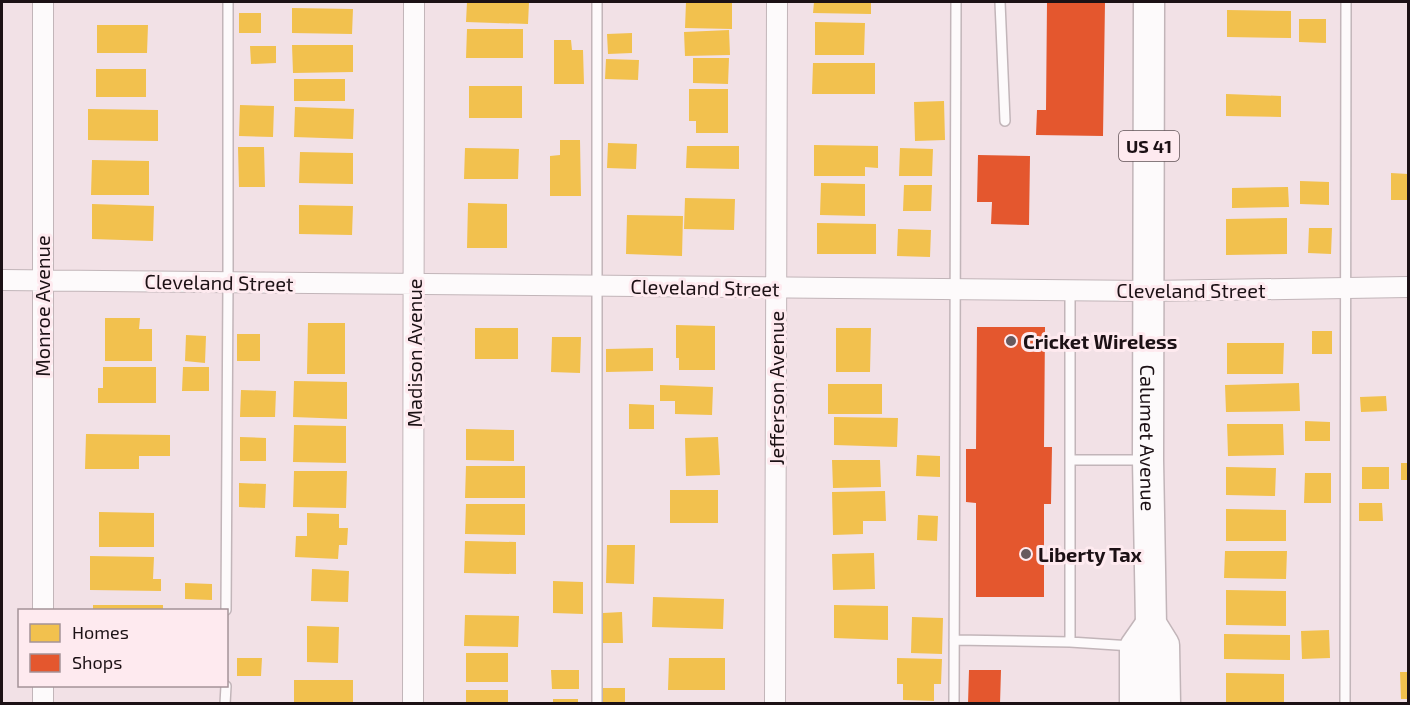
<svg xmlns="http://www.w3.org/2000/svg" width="1410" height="705" font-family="'Exo 2',sans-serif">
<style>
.homes{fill:#f2c14e}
.shops{fill:#e4572e}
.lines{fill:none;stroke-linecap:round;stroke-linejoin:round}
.lane-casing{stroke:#c2b5b9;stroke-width:12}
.street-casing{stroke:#c2b5b9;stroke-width:22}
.primary-casing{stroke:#c2b5b9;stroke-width:33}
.lane{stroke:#fdfafb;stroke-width:9}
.street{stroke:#fdfafb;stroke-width:20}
.primary{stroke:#fdfafb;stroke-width:30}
.poi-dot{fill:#675a5e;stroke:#feeaef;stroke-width:2}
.labels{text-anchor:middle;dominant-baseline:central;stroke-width:6;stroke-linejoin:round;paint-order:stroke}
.shield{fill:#feeaef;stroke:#605256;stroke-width:1.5}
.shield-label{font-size:18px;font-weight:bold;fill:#1c1115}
.street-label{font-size:20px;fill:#1c1115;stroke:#feeaef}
.poi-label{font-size:20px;font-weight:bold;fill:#1c1115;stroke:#feeaef;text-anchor:start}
</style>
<rect width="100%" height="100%" fill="#f2e1e6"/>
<!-- homes -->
<path class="homes" d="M467,2h62l-1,22 -62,-2z
M686,2h46v27l-47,-1z
M814,2h57v12l-58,-1z
M292,8l61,1 -1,25 -60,-1z
M1227,10l64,1v27l-64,-1z
M239,13h22v20h-22z
M1299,19h27v24l-27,-1z
M815,22l50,1 -1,32h-49z
M97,25h51l-1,28h-50z
M467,29h56v29h-57z
M729,30l1,25 -45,1 -1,-24z
M632,33v20l-24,1 -1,-20z
M554,40h17l1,10h11l1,34h-30z
M292,45h61v27l-60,1z
M250,46h26v17l-25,1z
M693,58h36l-1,26 -35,-1z
M606,59l33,1 -1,20 -33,-1z
M813,63h62v31h-63z
M96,69h50v28h-50z
M294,79h51v22h-51z
M469,86h53v32h-53z
M689,89h39v44h-32v-12h-7z
M1226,94l55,2v21l-55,-1z
M944,101l1,39 -30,1 -1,-39z
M240,105l34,1 -1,31 -34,-1z
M295,107l59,2 -1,30 -59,-2z
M88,109l70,1v31l-70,-1z
M560,140h20l1,56h-31v-40l10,-1z
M608,143l29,1 -1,25 -29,-1z
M814,145l64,1v22l-13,-1v9h-51z
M687,146h52v23l-53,-1z
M238,147h26l1,40h-26z
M465,148l54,1 -1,30h-54z
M900,148l33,1 -1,27h-33z
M300,152l53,1v31l-54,-1z
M92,160l57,1v34h-58z
M1391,173l17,1v26h-17z
M1300,181l29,1v23l-29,-1z
M821,183l44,1v32l-45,-1z
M904,185h28l-1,26h-28z
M1288,187l1,20 -57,1v-20z
M685,198l50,1 -1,31 -50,-1z
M468,203l39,1v44h-40z
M92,204l62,2 -1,35 -61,-2z
M299,205l54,1 -1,29 -53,-1z
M627,215l56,1 -1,40 -56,-2z
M1287,218v36l-61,1v-36z
M817,223l59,1v30h-59z
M1309,228h23l-1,26 -23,-1z
M898,229l33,1 -1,27 -33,-1z
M105,318h35l-1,11h13v32h-47z
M308,323h37v51h-38z
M676,325l39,1v44h-36v-12h-3z
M475,328h43v31h-43z
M836,328h35l-1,44h-34z
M1312,331h20v23h-20z
M237,334h23v27h-23z
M186,335l20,1 -1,27 -20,-2z
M552,337h29l-1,36 -29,-1z
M1227,343h57l-1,31h-56z
M653,348v23l-47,1v-23z
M103,367h53v36h-58v-15h5z
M183,367h26v24h-27z
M294,381l53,1v37l-54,-2z
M1299,383l1,28 -74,1 -1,-27z
M828,384h54v30h-54z
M660,385l53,2 -1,28 -37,-1v-13h-15z
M241,390l35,1 -1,26h-35z
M1386,396l1,15 -26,1 -1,-15z
M629,404l25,1v24h-25z
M834,417l64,1 -1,29 -63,-2z
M1305,421l25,1v19h-25z
M1227,424h56l1,31 -56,1z
M294,425l52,1v37l-53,-1z
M466,429l48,1v31l-48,-1z
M86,434l84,1v21h-31v13h-54z
M240,437l26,1v23h-26z
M718,437l2,38 -34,1 -1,-38z
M917,455l23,1v21l-24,-1z
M832,460h48l1,27 -48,1z
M1401,463h7v17h-7z
M466,466h59v32h-60z
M1226,467l50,1 -1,28 -49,-1z
M1362,467h27v22h-27z
M294,471h53l-1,37 -53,-1z
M1305,473h26v30h-27z
M239,483l27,1 -1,24 -26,-1z
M670,490h48v33h-48z
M885,491l1,30h-23v13l-30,1 -1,-43z
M1359,503h23l1,18h-24z
M466,504h59v31l-60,-1z
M1226,509l60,1v31h-60z
M99,512l55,1v34h-55z
M307,513l32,1v14h9l-1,17h-8l-1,14 -43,-2 1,-21h11z
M918,515l20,1 -1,25 -20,-1z
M465,541l51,1v32l-52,-1z
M607,545h28l-1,39 -28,-1z
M1225,551h62l-1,28 -62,-1z
M874,553l1,36 -42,1 -1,-36z
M90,556l64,1 -1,22h8v12l-71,-1z
M312,569l37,2 -1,31 -37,-1z
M553,581l30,1v32l-30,-1z
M185,583l27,1v16l-27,-1z
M1226,590l60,1v35l-60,-1z
M653,597l71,2 -1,30 -71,-2z
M93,605h70v5h-70z
M834,605l54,1v34l-54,-2z
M622,612l1,31h-20v-30z
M465,615l54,1 -1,31 -54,-1z
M912,617l31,1 -1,36 -31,-1z
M307,626l32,1 -1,36 -31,-1z
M1329,630l1,28 -28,1 -1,-28z
M1224,634l66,1v25l-66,-1z
M466,653h42v29h-42z
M237,658h25l-1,18h-24z
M669,658h56v32h-57z
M897,658l45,1 -1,25h-7v17l-31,-1v-16h-6z
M551,670h28v19h-27z
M1400,672h8v27h-7z
M1226,673l58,1v30h-58z
M294,680h59v24h-59z
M603,688h22v16h-22z
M466,690h42v14h-42z
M553,699h25v5h-25z"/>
<!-- shops -->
<path class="shops" d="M1047,2h58l-2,134 -67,-1 1,-25h9z
M978,155l52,1 -1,69 -38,-1 1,-22h-15z
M977,327h68l-1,120h8l-1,57h-7v93h-68v-94l-10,-1v-53h10z
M969,670h32l-1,34h-32z"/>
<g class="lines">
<!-- lane casing -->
<g class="lane-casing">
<path id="lane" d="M1000,2l5,119
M1070,460h75
M226,610l2,-328v-280
M954,640l116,2 62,4
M1070,642v-352
M225,704l1,-18
M597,704v-702
M954,704l2,-702
M1345,704l1,-702"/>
</g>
<!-- street casing -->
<g class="street-casing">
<path id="street" d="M43,2v608
M2,280l1147,11 259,-4
M43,686v18
M413,704l1,-702
M775,704l2,-702"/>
</g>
<!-- primary casing -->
<g class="primary-casing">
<g id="primary">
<path id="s1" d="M1149,2l-1,458 3,164 13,21 1,59"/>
<path d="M1135,704v-57l16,-23"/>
</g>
</g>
<!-- lane -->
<use href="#lane" class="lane"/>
<!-- street -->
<use href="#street" class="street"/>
<!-- primary -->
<use href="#primary" class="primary"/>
</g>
<!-- markers -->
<g class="poi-dot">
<circle cx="1011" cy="341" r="6"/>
<circle cx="1026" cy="554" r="6"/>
</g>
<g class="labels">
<!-- shield labels -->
<rect class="shield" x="1119" y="131" width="60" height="30" rx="4.5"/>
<g class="shield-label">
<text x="1149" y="146">US 41</text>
</g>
<!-- street labels -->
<g class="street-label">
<text transform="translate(219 282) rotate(1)">Cleveland Street</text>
<text transform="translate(705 287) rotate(1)">Cleveland Street</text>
<text x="1191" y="290">Cleveland Street</text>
<text transform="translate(42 306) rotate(-90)">Monroe Avenue</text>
<text transform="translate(414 353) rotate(-90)">Madison Avenue</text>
<text transform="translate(776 388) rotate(-90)">Jefferson Avenue</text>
<text stroke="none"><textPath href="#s1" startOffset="436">Calumet Avenue</textPath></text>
</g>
<!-- poi labels -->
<g class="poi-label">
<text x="1023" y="341">Cricket Wireless</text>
<text x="1038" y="554">Liberty Tax</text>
</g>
</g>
<!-- border -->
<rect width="1410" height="705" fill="none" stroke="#1c1115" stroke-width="6"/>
<!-- legend -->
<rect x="18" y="609" width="210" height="78" fill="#feeaef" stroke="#a49398" stroke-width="1.5"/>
<rect x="30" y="624" width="30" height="18" fill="#f2c14e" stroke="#a49398" stroke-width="1.5"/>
<text x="72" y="639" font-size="18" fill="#1c1115">Homes</text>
<rect x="30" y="654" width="30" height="18" fill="#e4572e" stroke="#a49398" stroke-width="1.5"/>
<text x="72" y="669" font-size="18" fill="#1c1115">Shops</text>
</svg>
